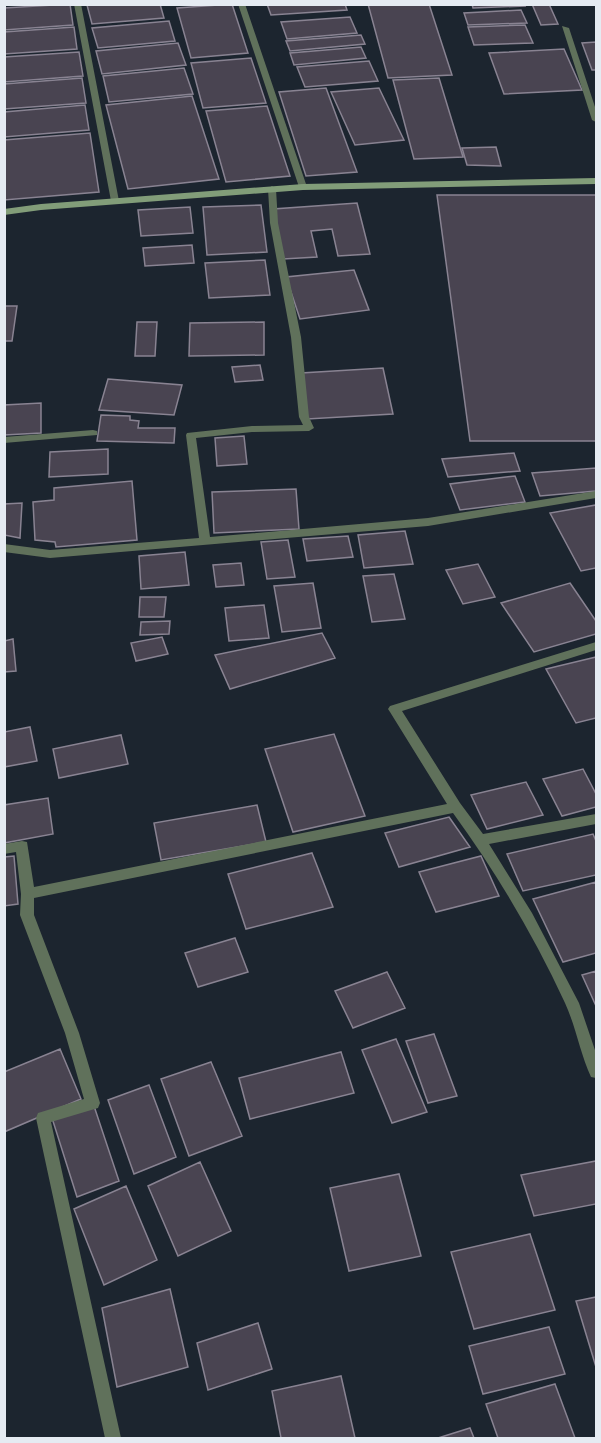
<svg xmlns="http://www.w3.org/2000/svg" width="601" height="1443" font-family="'Alegreya Sans',sans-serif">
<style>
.building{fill:#494451;stroke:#898392;stroke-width:1.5}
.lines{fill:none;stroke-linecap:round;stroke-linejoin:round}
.street{fill:#60715b;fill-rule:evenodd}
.secondary{fill:#829d79;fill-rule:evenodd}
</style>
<rect width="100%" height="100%" fill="#1c252f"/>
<!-- building -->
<path class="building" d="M70,4l3,21 -69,5v-22z
M160,4l4,14 -72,6 -5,-19z
M232,4l16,49 -57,5 -14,-50z
M267,4h78l2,6 -76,5z
M368,4h61l23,71 -64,3z
M472,4h52l1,2 -52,2z
M532,4h17l9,20 -17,1z
M521,10l6,13 -59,2 -4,-12z
M350,17l7,16 -70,6 -6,-17z
M169,21l6,20 -77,7 -6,-20z
M525,25l8,18 -59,2 -6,-18z
M74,27l3,22 -73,5v-22z
M361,35l4,9 -75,7 -4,-10z
M596,42v28h-4l-10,-27z
M178,43l8,22 -84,9 -6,-23z
M361,47l5,11 -72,7 -4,-12z
M564,49l18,41 -78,4 -15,-41z
M79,52l4,24 -79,6v-25z
M251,58l15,45 -63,5 -12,-45z
M369,61l9,20 -73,6 -8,-20z
M184,68l9,26 -84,8 -6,-26z
M82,78l4,25 -82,6v-25z
M439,78l24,79 -49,2 -21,-79z
M326,88l31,84 -51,4 -27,-84z
M379,88l25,52 -49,5 -24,-53z
M192,96l27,83 -91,10 -22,-84z
M85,105l4,25 -85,7v-25z
M267,106l23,70 -64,6 -20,-71z
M90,133l9,59 -95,8v-60z
M496,147l5,19 -34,-1 -5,-17z
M437,195h159v246h-126z
M357,203l13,51 -32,2 -6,-27 -21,2 6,26 -34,2 -10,-50z
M261,205l6,47 -60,3 -4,-48z
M190,207l3,26 -52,3 -3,-26z
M192,245l2,18 -49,3 -2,-18z
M265,260l5,35 -61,3 -4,-35z
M354,270l15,40 -69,9 -14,-42z
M4,306h13l-5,35h-8z
M137,322h20l-2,34h-20z
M264,322v33l-75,1 1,-33z
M260,365l3,15 -28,2 -3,-15z
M383,368l10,46 -86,5 -6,-46z
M108,379l74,6 -8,30 -75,-5z
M41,403v30l-37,2v-30z
M101,415l29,1v4l9,1 -1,7h37l-1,15 -77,-2z
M244,436l3,28 -30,2 -2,-28z
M108,449v25l-59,3 1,-25z
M514,453l6,18 -72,6 -6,-18z
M596,468v23l-56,5 -8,-23z
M515,476l10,26 -65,8 -10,-26z
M132,481l5,59 -81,7 -1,-5 -20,-2 -2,-38 21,-2v-12z
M296,489l3,40 -85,4 -2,-41z
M22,503l-2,35 -16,-3v-31z
M596,505v63l-15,3 -31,-58z
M405,531l8,33 -49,4 -6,-33z
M348,536l5,21 -46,4 -4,-22z
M288,540l7,37 -28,2 -6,-37z
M185,552l4,33 -48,4 -2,-33z
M241,563l3,22 -28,2 -3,-22z
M478,564l17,33 -32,7 -17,-34z
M394,574l11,45 -33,3 -9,-46z
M313,583l8,45 -39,4 -8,-46z
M570,583l26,38v13l-62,18 -33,-49z
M140,597h26l-2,20h-25z
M264,605l5,33 -40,3 -4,-33z
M170,621l-1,13 -29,1 1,-13z
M322,633l13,25 -105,31 -15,-34z
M162,637l6,17 -32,7 -5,-18z
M13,639l3,32 -12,1v-31z
M596,657v61l-20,5 -30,-54z
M30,727l7,34 -33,6v-35z
M334,734l31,82 -72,16 -28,-83z
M121,735l7,29 -69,14 -6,-29z
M583,769l13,25v13l-34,9 -19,-37z
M526,782l17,33 -56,14 -16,-34z
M48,798l5,36 -49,9v-38z
M257,805l9,37 -105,18 -7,-37z
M449,817l21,30 -71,20 -14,-34z
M593,834l3,7v34l-73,16 -16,-37z
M312,853l21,54 -87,22 -18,-55z
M14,856l4,48 -14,2v-49z
M481,856l18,40 -63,16 -17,-40z
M596,882v71l-33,9 -30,-63z
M235,938l13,34 -50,15 -13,-34z
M596,971v35l-14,-31z
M387,972l18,36 -52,20 -18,-37z
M434,1034l23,62 -29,7 -22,-62z
M396,1039l31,73 -35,11 -30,-73z
M60,1049l21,50 -77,33v-60z
M341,1052l13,41 -104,26 -11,-41z
M211,1062l31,74 -53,20 -28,-77z
M149,1085l27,72 -42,17 -26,-74z
M93,1103l26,78 -42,16 -25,-79z
M596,1161v43l-62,12 -13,-41z
M200,1162l31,69 -53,25 -30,-70z
M399,1174l22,82 -72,15 -19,-83z
M126,1186l31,74 -53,25 -30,-76z
M530,1234l25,76 -81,19 -23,-77z
M170,1289l18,78 -71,20 -15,-79z
M596,1297v70l-20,-66z
M258,1323l14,46 -64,21 -11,-47z
M549,1327l16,47 -82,20 -14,-48z
M341,1376l14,62h-74l-9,-47z
M555,1384l20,54h-77l-12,-34z
M470,1428l4,10h-36z"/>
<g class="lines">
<!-- street -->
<path class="street" d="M74,4h7l38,197 -4,3 -4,-3z
M238,4h7l62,183 -1,2 -7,-2z
M562,26l7,2 27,82v12l-4,-2z
M272,186l4,3 2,34 23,114 8,80 5,11 -5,3 -57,1 -56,6 14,99 218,-19 168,-27v7l-168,28 -378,32 -46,-6v-8l46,6 149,-12 -13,-103 1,-2 65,-7 51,-1 -4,-8 -8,-80 -21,-114 -2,-34z
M93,430l4,1v4l-93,8v-6z
M596,642v8l-194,61 58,92 23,31 113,-20v10l-107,20 43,69 47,90 17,50v25l-5,-1c-11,-24 -15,-50 -26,-74 -31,-67 -69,-131 -112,-190l-419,85v17l45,118 21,70 -2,5 -47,14 70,316h-16l-69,-320 2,-5 46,-14 -19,-66 -45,-118 1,-21 -5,-42 -12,2v-10l18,-3 5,1 7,45 413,-83 -57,-92 -2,-3 2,-3z"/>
<!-- secondary -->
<path class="secondary" d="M596,178v6l-293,6 -262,20 -37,5v-6l37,-5 262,-20z"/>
</g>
<!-- border -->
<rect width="601" height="1443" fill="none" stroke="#e5ebf2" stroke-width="12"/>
</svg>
